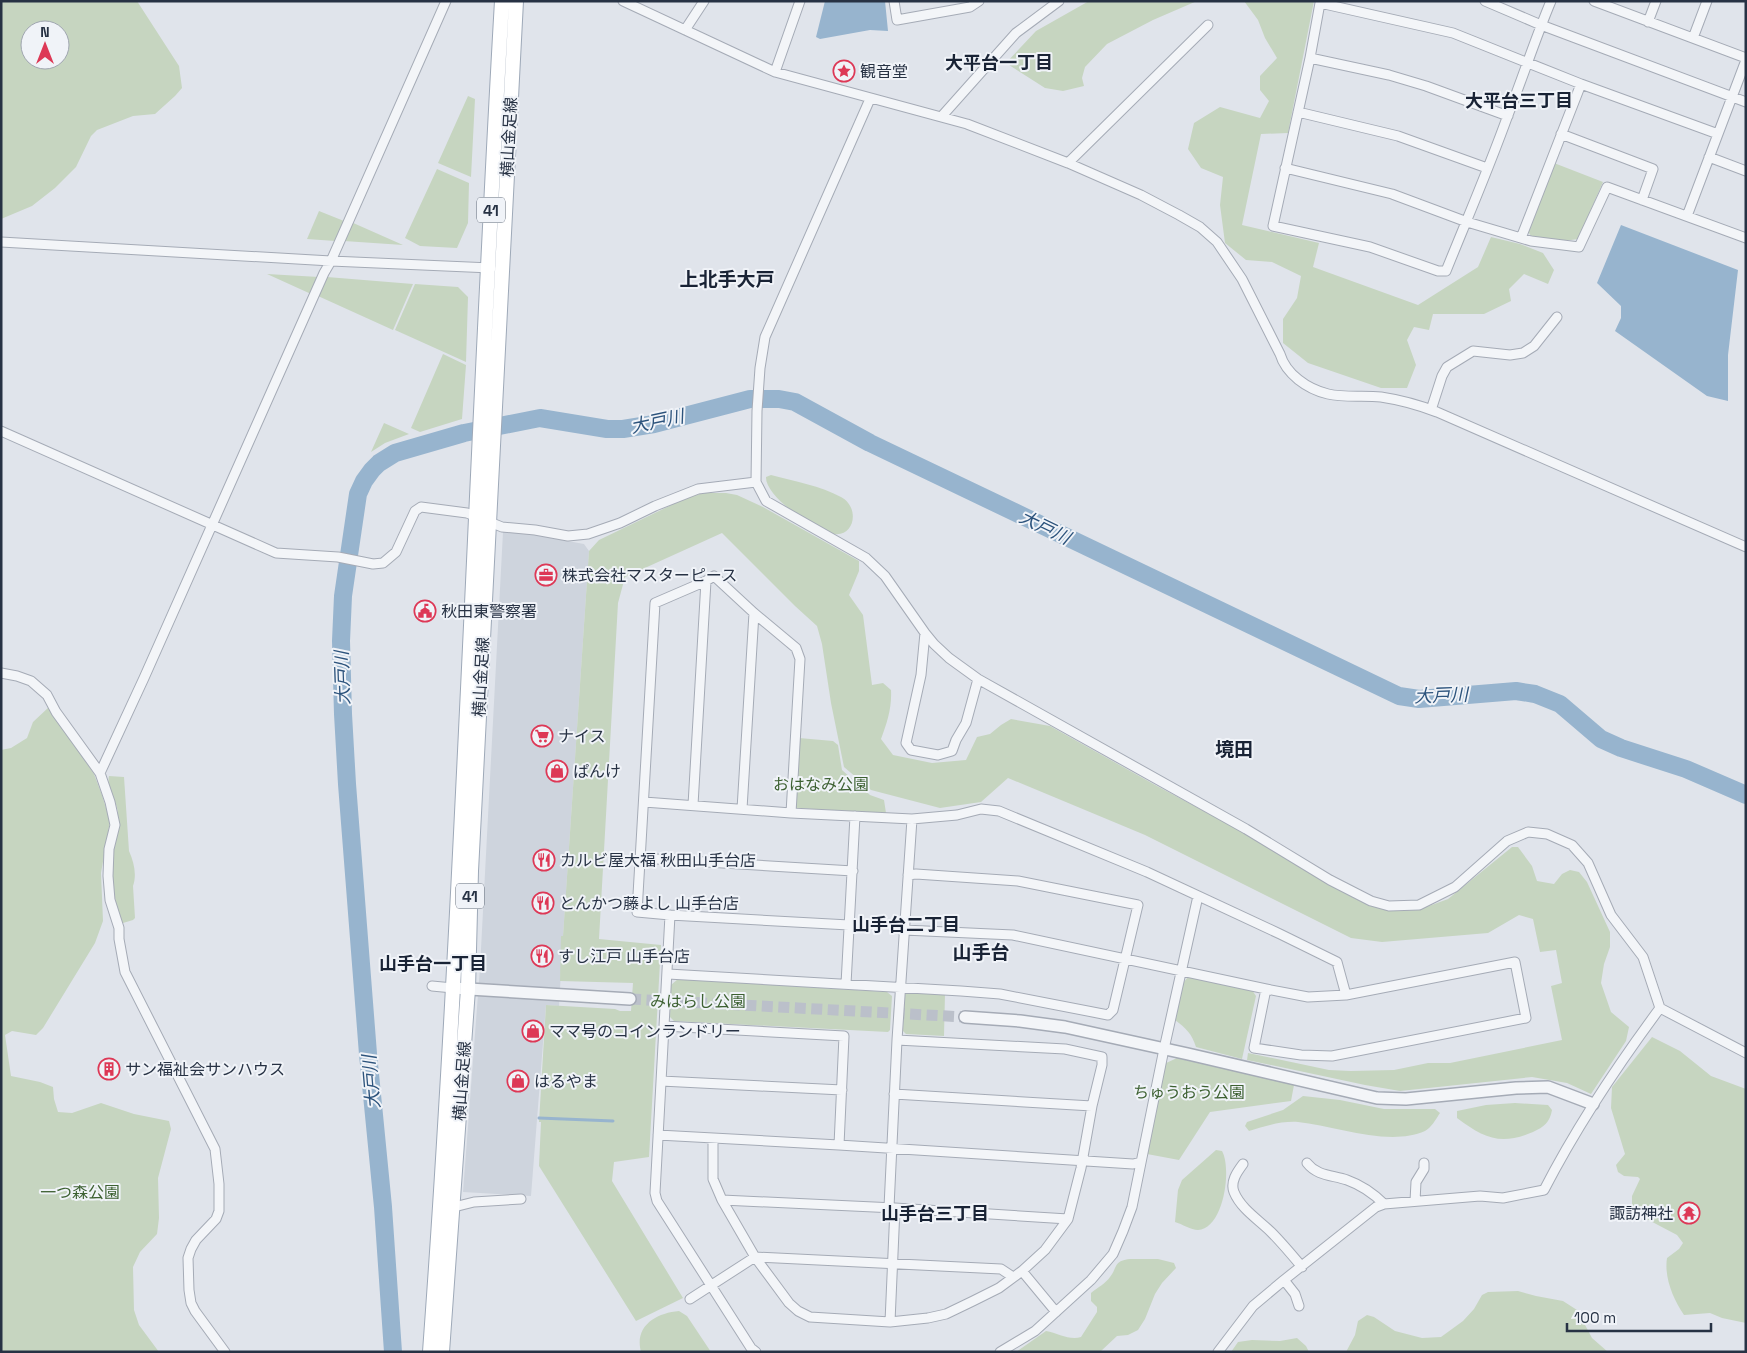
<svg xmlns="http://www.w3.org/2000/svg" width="1747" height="1353" font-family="'Space Grotesk','Noto Sans JP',sans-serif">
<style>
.built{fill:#ced4dd}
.green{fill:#c6d5c0;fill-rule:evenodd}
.water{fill:#97b4ce}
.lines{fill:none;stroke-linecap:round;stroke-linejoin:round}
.stream{stroke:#97b4ce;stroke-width:3}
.river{stroke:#97b4ce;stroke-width:18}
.tertiary-tunnel{stroke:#bbc0ca;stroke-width:11;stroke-dasharray:11 5.5;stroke-linecap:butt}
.minor-casing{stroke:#a5abb6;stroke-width:11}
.tertiary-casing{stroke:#a5abb6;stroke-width:14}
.primary-casing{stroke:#9ea9b8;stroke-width:16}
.minor{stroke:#f3f5f8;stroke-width:9}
.tertiary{stroke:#f3f5f8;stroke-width:11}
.primary{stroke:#fff;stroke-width:14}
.labels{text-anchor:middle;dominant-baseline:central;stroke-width:4;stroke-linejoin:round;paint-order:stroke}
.shield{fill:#f0f3f8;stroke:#636c7a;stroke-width:1}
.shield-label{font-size:15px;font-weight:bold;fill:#273244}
.poi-label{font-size:16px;fill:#273244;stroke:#f0f3f8;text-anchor:start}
.street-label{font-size:16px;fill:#273244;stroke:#f0f3f8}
.park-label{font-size:16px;fill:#3d6132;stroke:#f0f3f8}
.neighbourhood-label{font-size:18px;font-weight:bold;fill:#192335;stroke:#f0f3f8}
.water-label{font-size:18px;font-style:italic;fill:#2c537c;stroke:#f0f3f8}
.quarter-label{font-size:19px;font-weight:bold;fill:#192335;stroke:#f0f3f8}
</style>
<rect width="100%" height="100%" fill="#e0e4eb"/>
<!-- built -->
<path class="built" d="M503,532l20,1 61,11 5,7 -26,385 -4,70 -13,-1 -15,191 -68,-4 17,-224z"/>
<!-- green -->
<path class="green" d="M1,1h136l42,65 3,22 -7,8 -20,18 -22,2 -36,14 -6,6 -15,31 -21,21 -23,18 -31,13zM30,30h30v30h-30z
M1089,1h108l-44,19 -46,24 -22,23 -3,11 2,8 -21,5 -18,-3 -39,-25 30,-32z
M1244,1h70l-26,132 -27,1 -19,91 77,18 -6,24 105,38 60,-38 13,-30 29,7 23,9 11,17 -6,14 -24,-10 -15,15 2,12 -27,13h-51l-4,16 -15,-3 -7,13 9,25 -9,23h-26l-73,-25 -25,-20v-24l14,-21 4,-22 -29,-14 -26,-2 -21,-17 -5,-38 3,-28 -22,-9 -13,-19 6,-26 26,-16 40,11 9,-17 -9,-11v-14l17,-18 -12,-20 -7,-18z
M468,96l7,3 -4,78 -33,-14z
M1554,163l49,19 -25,57c-16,3 -31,0 -47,-3l-4,-6z
M437,169l32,14 -1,40 -11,25 -37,-2 -15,-8z
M319,211l25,10 -9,20 -28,-2z
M351,222l52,23 -59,-4z
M267,274l52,3 -8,17z
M327,277l86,7 -20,46 -75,-34z
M415,284l43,3 10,10 -2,65 -71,-32z
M443,354l23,11 -4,54 -42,13 -9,-4z
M384,423l25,11 -24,9 -14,9z
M771,475c23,6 50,11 70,22 19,10 14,40 -7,37 -18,-3 -69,-37 -68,-57z
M705,493h21l11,2 26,12 96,54v10l-10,24 14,20 9,70 11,-2 8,7c1,18 -4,33 -10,49l12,16 39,8 34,-3 11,-23 13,-3 11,-9 10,-6 39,7 107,60 71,38 107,64 25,13 30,10 28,-1 30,-11 64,-52h6l14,19 5,15 17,3 8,-10 8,-4 9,2 8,10 23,50v15l-6,17 -3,19 10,29 18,15 -3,14 -35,53 -24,-11 -35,-6 -132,14 -35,-6 -118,-25 1,-7 81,17 22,1 43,-1 34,-7h22l112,-23 -11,-54 11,-3 -6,-33 -16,2 -7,-33 -14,-4 -31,18 -106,9 -31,-4 -206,-103 -137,-57 -27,24 -41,6 -69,-18 -27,-23 -13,-64 -9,-59 -5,-18 -22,-20 -73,-73 -97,44 -7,26 -19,336 62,6 -12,212 -35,5 -2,19 71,117 -47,23 -97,-155 2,-44h-2l7,-117 69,4 5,2h11l2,-28 -73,-2 1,-45h2l26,-385 10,-11 91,-44z
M49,707l45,67 8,21 8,26 -9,52 2,48 -8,22 -52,85 -7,7 -24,-4 -7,4 6,41 29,6 13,5 1,12 4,13 14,1 29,-10 33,11 35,7 2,8 -13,49 1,40 -2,16 -17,18 -7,15 1,43 5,15 20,27h-158v-602l10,-2 16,-10 6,-16z
M799,738l34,3 5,4 4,25 28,25 14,5 2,13 -90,-5z
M109,776l15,1 5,74c5,11 8,24 4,35l2,32 -2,2 -10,3 -3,-2c-4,-20 -10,-41 -9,-62 2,-15 7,-30 7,-46 -1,-12 -12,-26 -9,-37z
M1188,977l64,13 4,6 -14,63 -46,-12c-4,-13 -10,-19 -21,-27l8,-37z
M678,979l209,13 5,4 -2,34 -2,2 -214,-11 -4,-4 1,-32z
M909,992l36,2 -1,42 -38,-2 -3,-3 1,-36z
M1652,1037l28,14 31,25 35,13v234l-24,-5 -12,-5 -26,2c-11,-16 -20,-38 -17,-57l12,-9 4,-6 -6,-8 -38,-20 -7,-9v-10l8,-17 -2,-2 -14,-1 -6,-4 -2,-7 9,-11 -14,-46 1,-21z
M1177,1058l117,27 -3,16 -81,11 -31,48 -32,-6 17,-90z
M1303,1096l37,4 44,9h51l5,4c-4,6 -9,15 -15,18 -36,16 -89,-5 -127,-9 -17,-1 -33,4 -49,9l-4,-5 2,-4 36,-12z
M1515,1103l33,2 4,5c-2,12 -8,17 -19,22 -33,14 -49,6 -76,-14v-7l29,-6z
M1216,1150l6,1c10,18 2,77 -24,79 -7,0 -16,-6 -23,-8l3,-32 4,-10z
M1130,1259h28l16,4 2,5 -14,15 -7,11 -10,25 -7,11 -10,5 -11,1 -17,16h-84l30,-21c12,2 24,10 35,6l16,-25v-5l-6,-6v-8c6,-5 15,-10 19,-16 8,-10 3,-16 20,-18z
M1518,1291l18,5 27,5 14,9 15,28 16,14h-262l9,-17 3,-14 9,-6 7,2 21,14 27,7 19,-1 22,-16 11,-12 8,-14 6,-3z
M679,1311l8,5 24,36h-70c-7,-26 15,-39 38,-41z
M1297,1338l9,8 3,6h-78l7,-10 14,-2 28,1z"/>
<!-- water -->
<path class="water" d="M825,1h60l3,30 -18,-1 -50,9 -4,-2z
M1621,225l117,45 -10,85v46l-21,-5 -92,-65 6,-13v-12l-24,-23z"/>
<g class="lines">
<!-- stream -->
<path class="stream" d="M539,1118l74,3"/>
<!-- river -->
<path class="river" d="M393,1352l-10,-145 -15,-153 -21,-270 -4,-70 -2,-73 2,-45 15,-102 6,-13 8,-11 7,-7 16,-10 69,-20 76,-15 67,11h16l31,-5 96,-25h29l16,3 75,41 529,253 20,3 97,-8 19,3 25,10 41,35 20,9 65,21 60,26"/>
<!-- tertiary-tunnel -->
<path class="tertiary-tunnel" d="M630,999l335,18"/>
<!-- minor casing -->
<g class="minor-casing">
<path id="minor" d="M623,1l152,71 192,52 101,39 73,32 38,20 21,12 17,15 25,37 38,75c6,20 27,35 48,40 17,4 36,1 53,3 20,3 38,8 56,15l309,135
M894,1l3,19 73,-13 9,-6
M1485,1l56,24 205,77
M1551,1c-16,38 -28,76 -43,114 -19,53 -41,104 -62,156h-8l-68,-24 -97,-21 37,-168 10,-55 133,30 128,51 137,50
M1594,1l152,57
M1648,22l8,-21
M685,30l19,-29
M1693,38l14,-37
M1310,58l79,17 37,11 82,30
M775,72l25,-71
M870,99l-105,238 -5,31 -3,43 -1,71 10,19 100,57 19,18 40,57 9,11 15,14 29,21 268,150 84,51 41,21 18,5 30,-1 36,-18 52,-46 21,-9 19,2 25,11 16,18 23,52 32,42 17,51 86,45
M1298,112l100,24 89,32
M942,116l74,-83 43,-32
M1561,134l92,35 -11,31
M1709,157l37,14
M1068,163l140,-138
M1285,168l107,26 75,28 64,19 48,6 28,-60 139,51
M1687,216l59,-156
M1521,238l60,-154
M1,242l330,19 160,7
M1431,410l11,-34 5,-9 26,-16 37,4 13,-2 11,-7 23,-29
M1,431l275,122 62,4 35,7 10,-1 13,-11 19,-41 6,-4 46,6 35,14 33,3 33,6 20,-2 32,-11 35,-17 43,-17 58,-7
M925,633l-4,42 -15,68 5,7 27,5 14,-4 4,-11 10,-17 12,-44
M1,673l16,3 14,5 16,14 9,17 44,61 10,29 5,23 -6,24 -1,27 2,24 9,28v11l6,33 90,177 4,35v27l-3,8 -20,21 -5,9 -3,9 1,32 2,13 4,8 30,41
M100,773l44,-95 180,-405 7,-12 115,-260
M644,802l147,11 121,6 45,-4 24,-6 18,2 148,61 133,62 57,28 9,33
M693,805l13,-224
M742,809l12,-196
M640,858l213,13
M670,915l179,10
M904,930l109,5 253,54 42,8 38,-2 169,-33 11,56 -194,38 -31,-1 -47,-7 12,-59
M668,974l293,17 39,3 108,21 5,-5 25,-105 -120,-24 -102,-7 -8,1
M846,984l9,-168
M432,986l21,2
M664,1026l180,10 -5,109
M661,1081l181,9
M894,1094l198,12
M658,1135l181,10 294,19 8,-2
M713,1139v40l9,21 33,57 34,46 9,8 12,6 80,5 38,-4 18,-4 27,-13 26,-13 23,-17 23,-21 23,-31 13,-51 11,-62 10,-41v-8l-37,-8 -168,-9
M1307,1163c10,13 25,12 40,17 14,5 26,13 37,24
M1243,1164c-6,8 -13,18 -9,28 7,17 25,28 37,40 11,11 21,23 31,35
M722,1200l173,8 173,11
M1415,1201l1,-19 8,-13v-6
M454,1207l20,-5 47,-3
M889,1207l8,-167 15,-221
M1022,1271l34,41
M1284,1280l11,14 4,12
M690,1299l65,-42 246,12 12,8
M890,1322l5,-114
M756,1352l-5,-4 -94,-147 -2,-8 15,-278 -33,-3 18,-309 51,-22 8,-5 40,37 42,35 4,11 -9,154
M1000,1352l35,-21 56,-51 22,-26 10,-23 9,-24 32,-158 34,-153
M1218,1352l35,-46 31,-26 92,-73 8,-3 96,-8 23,2 41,-8c33,-64 73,-124 116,-182"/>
</g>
<!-- tertiary casing -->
<g class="tertiary-casing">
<path id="tertiary" d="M453,988l177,11
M965,1017l55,4 45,6 123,27 189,44 29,1 110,-11 32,-1 45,17"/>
</g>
<!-- primary casing -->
<g class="primary-casing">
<path id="primary" d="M430,1352c33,-450 46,-901 72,-1351
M442,1352l26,-363 3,-118 45,-870"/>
</g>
<!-- minor -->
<use href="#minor" class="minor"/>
<!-- tertiary -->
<use href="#tertiary" class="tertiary"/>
<!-- primary -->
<use href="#primary" class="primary"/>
</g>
<!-- icons -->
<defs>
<g id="sight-ring" transform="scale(1.125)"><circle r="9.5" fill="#f0f3f8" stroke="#dd3856" stroke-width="1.5"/><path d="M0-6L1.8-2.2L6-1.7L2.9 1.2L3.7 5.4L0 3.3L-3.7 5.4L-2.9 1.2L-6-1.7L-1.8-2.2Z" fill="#dd3856"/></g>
<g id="office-ring" transform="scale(1.125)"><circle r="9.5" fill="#f0f3f8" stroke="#dd3856" stroke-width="1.5"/><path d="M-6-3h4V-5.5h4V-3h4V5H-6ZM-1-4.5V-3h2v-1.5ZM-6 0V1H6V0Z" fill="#dd3856"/></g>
<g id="civic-ring" transform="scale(1.125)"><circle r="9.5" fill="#f0f3f8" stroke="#dd3856" stroke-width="1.5"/><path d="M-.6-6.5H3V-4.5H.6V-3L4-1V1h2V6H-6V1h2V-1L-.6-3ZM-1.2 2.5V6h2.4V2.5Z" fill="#dd3856"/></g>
<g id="supermarket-ring" transform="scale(1.125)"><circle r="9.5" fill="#f0f3f8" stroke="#dd3856" stroke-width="1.5"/><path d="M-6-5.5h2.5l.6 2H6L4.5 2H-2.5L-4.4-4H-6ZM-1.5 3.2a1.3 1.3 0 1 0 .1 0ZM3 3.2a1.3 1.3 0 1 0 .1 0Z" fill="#dd3856"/></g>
<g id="shop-ring" transform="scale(1.125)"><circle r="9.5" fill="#f0f3f8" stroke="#dd3856" stroke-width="1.5"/><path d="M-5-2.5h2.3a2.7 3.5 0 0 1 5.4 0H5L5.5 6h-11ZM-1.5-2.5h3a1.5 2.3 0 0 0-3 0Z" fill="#dd3856"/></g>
<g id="restaurant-ring" transform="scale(1.125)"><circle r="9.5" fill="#f0f3f8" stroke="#dd3856" stroke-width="1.5"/><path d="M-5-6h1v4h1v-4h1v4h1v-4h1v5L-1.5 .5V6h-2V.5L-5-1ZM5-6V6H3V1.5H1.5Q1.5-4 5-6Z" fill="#dd3856"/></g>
<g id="building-ring" transform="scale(1.125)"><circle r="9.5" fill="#f0f3f8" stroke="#dd3856" stroke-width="1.5"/><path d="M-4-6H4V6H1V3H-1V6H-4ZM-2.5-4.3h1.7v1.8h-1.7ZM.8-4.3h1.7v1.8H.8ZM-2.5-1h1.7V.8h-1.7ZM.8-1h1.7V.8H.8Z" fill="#dd3856"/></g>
<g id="temple-ring" transform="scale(1.125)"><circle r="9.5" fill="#f0f3f8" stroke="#dd3856" stroke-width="1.5"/><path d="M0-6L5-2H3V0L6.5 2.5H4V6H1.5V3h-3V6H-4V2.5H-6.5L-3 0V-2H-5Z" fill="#dd3856"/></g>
</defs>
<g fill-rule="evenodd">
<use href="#sight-ring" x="844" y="71"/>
<use href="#office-ring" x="546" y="575"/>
<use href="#civic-ring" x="425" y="611"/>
<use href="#supermarket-ring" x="542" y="736"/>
<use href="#shop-ring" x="557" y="771"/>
<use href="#restaurant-ring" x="544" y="860"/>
<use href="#restaurant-ring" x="543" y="903"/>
<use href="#restaurant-ring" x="542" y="956"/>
<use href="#shop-ring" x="533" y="1031"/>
<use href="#building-ring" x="109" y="1069"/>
<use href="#shop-ring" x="518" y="1081"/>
<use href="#temple-ring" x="1689" y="1213"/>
</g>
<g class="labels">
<!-- shield labels -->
<g class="shield">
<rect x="477" y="197.5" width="28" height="25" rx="4"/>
<rect x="456" y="883.5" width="28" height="25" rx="4"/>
</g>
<g class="shield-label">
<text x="491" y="210">41</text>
<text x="470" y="896">41</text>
</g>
<!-- poi labels -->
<g class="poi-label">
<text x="860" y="71">観音堂</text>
<text x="562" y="575">株式会社マスターピース</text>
<text x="441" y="611">秋田東警察署</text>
<text x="558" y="736">ナイス</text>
<text x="573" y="771">ぱんけ</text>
<text x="560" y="860">カルビ屋大福 秋田山手台店</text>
<text x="559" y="903">とんかつ藤よし 山手台店</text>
<text x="558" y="956">すし江戸 山手台店</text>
<text x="549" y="1031">ママ号のコインランドリー</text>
<text x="125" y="1069">サン福祉会サンハウス</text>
<text x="534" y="1081">はるやま</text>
<text x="1673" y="1213" text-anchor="end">諏訪神社</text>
</g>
<!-- street labels -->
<g class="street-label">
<text transform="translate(509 137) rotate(-87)">横山金足線</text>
<text transform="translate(481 677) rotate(-87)">横山金足線</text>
<text transform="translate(462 1081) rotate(-86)">横山金足線</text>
</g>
<!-- park labels -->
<g class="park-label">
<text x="821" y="784">おはなみ公園</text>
<text x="698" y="1001">みはらし公園</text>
<text x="1189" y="1092">ちゅうおう公園</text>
<text x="80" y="1192">一つ森公園</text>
</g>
<!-- neighbourhood labels -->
<g class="neighbourhood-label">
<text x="999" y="62">大平台一丁目</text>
<text x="1519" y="100">大平台三丁目</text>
<text x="906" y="924">山手台二丁目</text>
<text x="433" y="963">山手台一丁目</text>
<text x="935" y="1213">山手台三丁目</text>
</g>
<!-- water labels -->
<g class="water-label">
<text transform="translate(657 421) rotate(-12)">大戸川</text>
<text transform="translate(1045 527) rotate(26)">大戸川</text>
<text transform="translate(342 678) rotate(-92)">大戸川</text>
<text transform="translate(1441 695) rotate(-2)">大戸川</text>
<text transform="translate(371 1082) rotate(-95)">大戸川</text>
</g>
<!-- quarter labels -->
<g class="quarter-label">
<text x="727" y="279">上北手大戸</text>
<text x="1234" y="749">境田</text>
<text x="981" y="952">山手台</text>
</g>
</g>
<!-- border -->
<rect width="1747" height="1353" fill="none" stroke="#273244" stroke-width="5"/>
<!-- north arrow -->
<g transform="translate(45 45)"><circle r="24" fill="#f0f3f8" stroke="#a0a6b0"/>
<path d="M0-4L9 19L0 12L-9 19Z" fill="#dd3856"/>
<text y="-8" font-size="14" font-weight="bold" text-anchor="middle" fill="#273244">N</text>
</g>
<!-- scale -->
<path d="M1567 1323v8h144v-8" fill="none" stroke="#273244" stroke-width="2.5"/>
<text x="1574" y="1323" font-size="15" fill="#273244" stroke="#f0f3f8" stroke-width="4" paint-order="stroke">100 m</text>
</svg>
